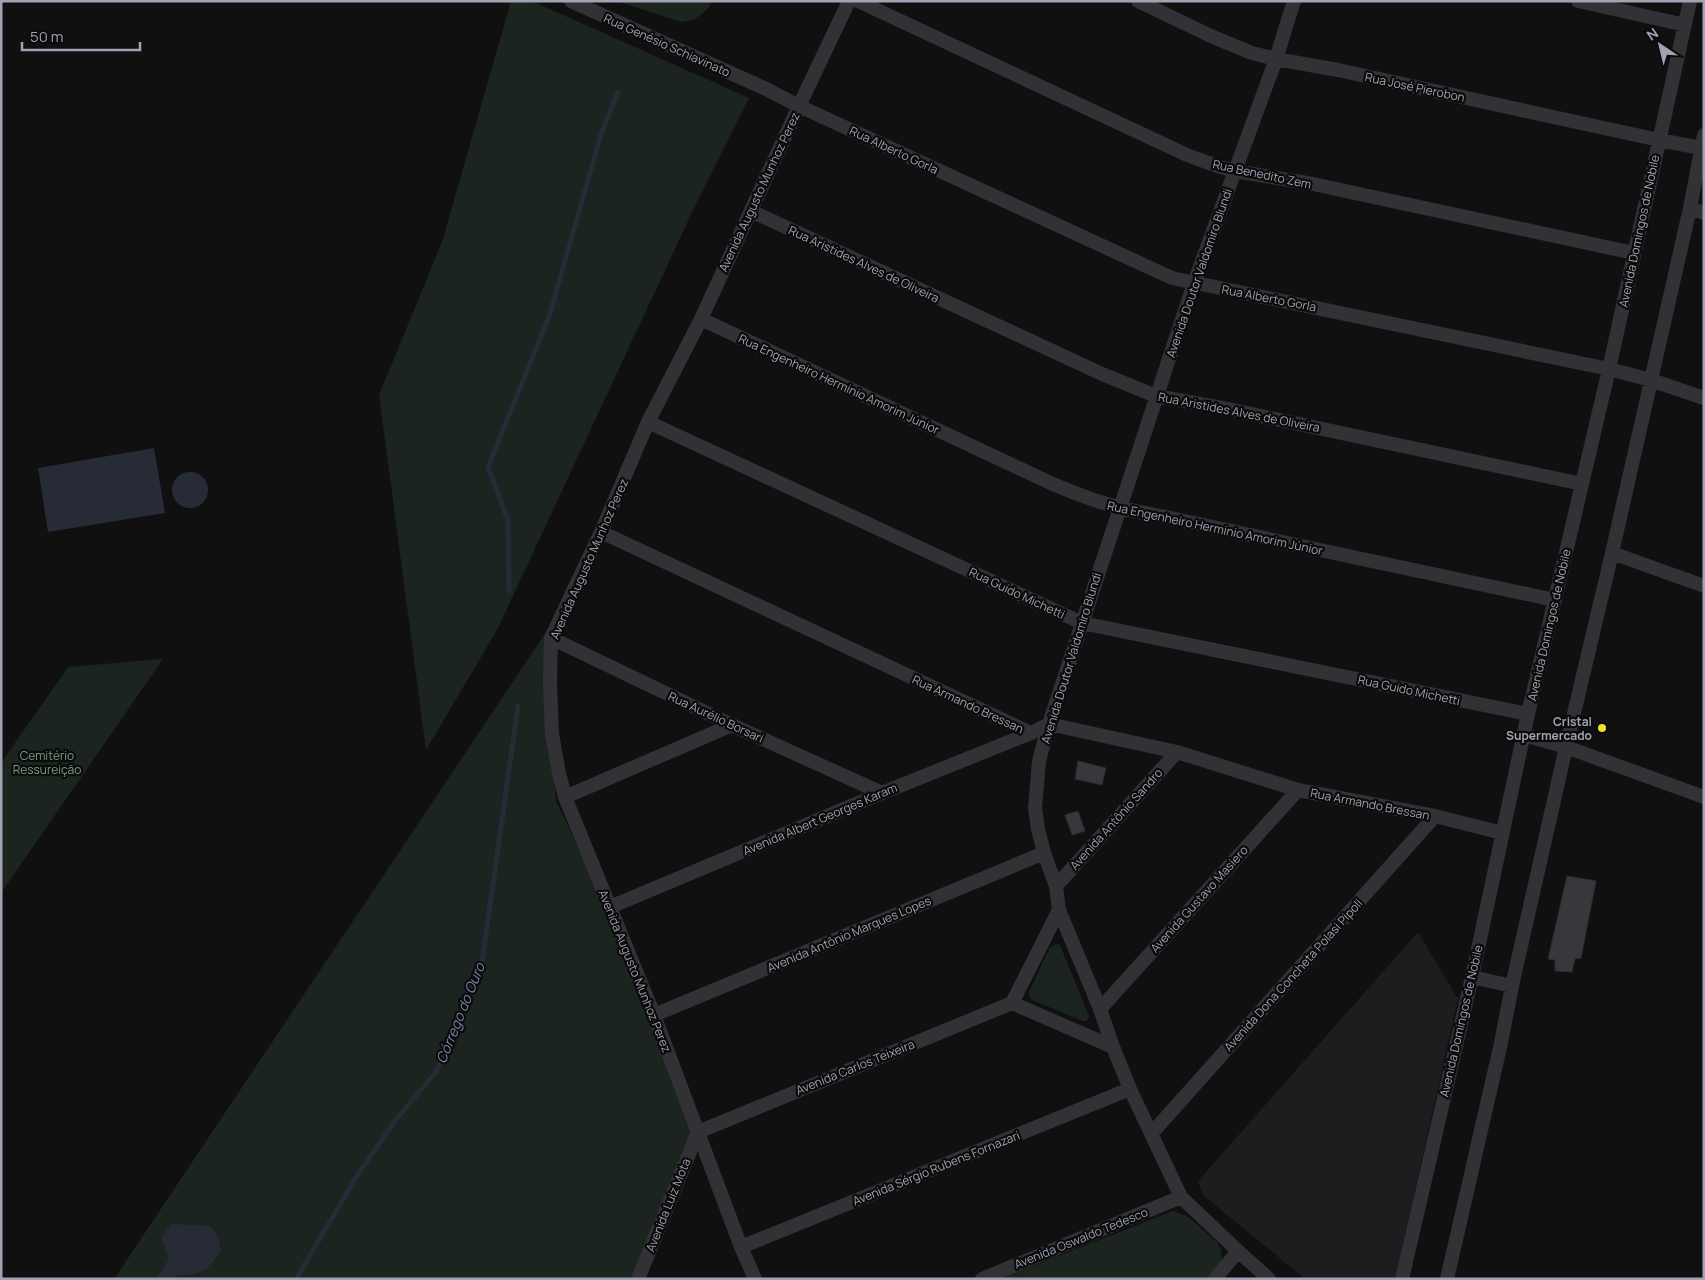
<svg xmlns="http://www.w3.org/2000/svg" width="1705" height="1280" font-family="Manrope,sans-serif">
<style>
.built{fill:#1d1c1e}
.green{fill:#1c241f}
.water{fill:#272b35}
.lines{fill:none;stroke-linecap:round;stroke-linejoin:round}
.stream{stroke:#272b35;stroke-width:5}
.building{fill:#38373c;stroke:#2b2a2d}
.street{stroke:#323136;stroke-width:14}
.poi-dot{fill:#f0e02a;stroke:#0b0b0c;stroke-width:2}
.labels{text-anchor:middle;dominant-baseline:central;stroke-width:4.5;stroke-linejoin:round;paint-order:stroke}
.street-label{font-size:12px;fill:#a1a2b2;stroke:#0b0b0c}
.poi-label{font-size:12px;font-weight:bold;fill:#a1a2b2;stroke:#0b0b0c;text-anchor:end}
.park-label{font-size:12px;fill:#789e84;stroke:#0b0b0c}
.water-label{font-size:14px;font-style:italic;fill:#7887ae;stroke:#0b0b0c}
</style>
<rect width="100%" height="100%" fill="#101011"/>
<!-- built -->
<path class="built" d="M1418,932l40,67 -63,280h-90l-102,-84 -5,-14z"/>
<!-- green -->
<path class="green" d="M511,1h21l217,97 -54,108 -198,424 -71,120 -47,-355 63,-153z
M616,1h96l-3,6 -8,8 -9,5 -11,2z
M556,617l-12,41 12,143 52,108 88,223 -63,147h-519z
M163,659l-162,234v-130l67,-96z
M1056,944l4,1 29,71 -2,5h-4l-51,-21 -3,-4v-4l21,-45z
M1173,1211l14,5 30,26 4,7 1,11 -12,19h-210z"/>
<!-- water -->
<path class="water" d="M154,448l11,65 -117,19 -10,-64z
M172 490a18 18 0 1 1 36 0a18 18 0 1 1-36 0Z
M172,1224l39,2 8,14 2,11c-14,19 -18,24 -43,24l-3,4h-19l13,-20 -8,-22z"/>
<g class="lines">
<!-- stream -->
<path class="stream" d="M509,591l-1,-71 -20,-53 62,-153 51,-180 17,-42
M296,1279l61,-103 37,-54 42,-50 46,-110 36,-256"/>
</g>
<!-- building -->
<path class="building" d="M1078,761l28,7 -4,17 -27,-6z
M1078,811l7,20 -13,4 -7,-20z
M1567,876l29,5 -15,77 -6,1 -3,13 -17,-1v-11l-7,-1z"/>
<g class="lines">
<!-- street -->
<path class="street" d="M571,1l193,87 35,18 373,172 437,91 42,11 53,18
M858,1l329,154 33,12 15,4 78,13 321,69
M1138,1l75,36 39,16 24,6 62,11 321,70 42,8
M1578,1l107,24
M1690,208l14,5
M751,211l351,163 54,22 72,13 354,75
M701,319l354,166c34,14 59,23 96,29l404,86
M648,422l434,201 446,91
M601,532l430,201 18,-9 128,28 121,38 137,26 67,17
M1612,553l92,33
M551,638l181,87 150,68
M1524,735l42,12 138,50
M565,797l167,-72
M1056,886l121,-134
M610,907l272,-114 149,-60
M1472,977l40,9
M1012,1003l101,44
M1100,1009l198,-219
M654,1015l390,-162
M1152,1133l283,-317
M741,1247l389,-158
M638,1279l60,-147 314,-129 47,-93
M755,1279l-14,-32 -87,-232 -89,-218 -6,-24 -7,-39 -2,-50 1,-46 50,-106 47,-110 53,-103 98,-213 50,-105
M982,1279l199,-82
M1215,1279l23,-28
M1269,1279l-31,-28 -57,-54 -51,-108 -17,-42 -13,-38 -41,-99 -3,-24 -12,-33 -6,-24 -3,-21 2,-23 2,-24 10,-37 145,-441 82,-224 18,-58
M1402,1279l70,-302 56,-263 81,-345 81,-368
M1447,1279l54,-236 11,-57 54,-239 46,-194 78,-345 14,-73"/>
</g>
<!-- markers -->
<circle class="poi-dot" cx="1602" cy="728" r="5"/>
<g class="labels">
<!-- street labels -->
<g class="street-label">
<text transform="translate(667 45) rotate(24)">Rua Genésio Schiavinato</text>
<text transform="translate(1415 87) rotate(12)">Rua José Pierobon</text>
<text transform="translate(894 150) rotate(25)">Rua Alberto Gorla</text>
<text transform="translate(1262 174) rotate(12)">Rua Benedito Zem</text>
<text transform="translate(759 192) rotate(-65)">Avenida Augusto Munhoz Perez</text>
<text transform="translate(1639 231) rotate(-78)">Avenida Domingos de Nobile</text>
<text transform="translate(864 264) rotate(25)">Rua Aristides Alves de Oliveira</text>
<text transform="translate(1199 273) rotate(-71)">Avenida Doutor Valdomiro Blundi</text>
<text transform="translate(1269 298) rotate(11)">Rua Alberto Gorla</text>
<text transform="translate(839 384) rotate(25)">Rua Engenheiro Herminio Amorim Júnior</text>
<text transform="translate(1239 412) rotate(11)">Rua Aristides Alves de Oliveira</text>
<text transform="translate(1215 528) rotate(12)">Rua Engenheiro Herminio Amorim Júnior</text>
<text transform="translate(589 559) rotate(-66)">Avenida Augusto Munhoz Perez</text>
<text transform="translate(1017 593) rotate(25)">Rua Guido Michetti</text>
<text transform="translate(1549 625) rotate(-77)">Avenida Domingos de Nobile</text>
<text transform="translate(1071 658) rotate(-73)">Avenida Doutor Valdomiro Blundi</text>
<text transform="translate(1409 690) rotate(12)">Rua Guido Michetti</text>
<text transform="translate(968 704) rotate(25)">Rua Armando Bressan</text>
<text transform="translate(716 717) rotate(25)">Rua Aurélio Borsari</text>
<text transform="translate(1370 804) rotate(11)">Rua Armando Bressan</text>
<text transform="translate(820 819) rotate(-23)">Avenida Albert Georges Karam</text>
<text transform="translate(1116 819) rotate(-48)">Avenida Antônio Sandro</text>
<text transform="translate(1199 899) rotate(-48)">Avenida Gustavo Masiero</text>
<text transform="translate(849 934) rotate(-23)">Avenida Antônio Marques Lopes</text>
<text transform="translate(635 971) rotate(68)">Avenida Augusto Munhoz Perez</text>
<text transform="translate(1293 975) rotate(-48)">Avenida Dona Concheta Polasi Pipoli</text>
<text transform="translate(1461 1021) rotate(-77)">Avenida Domingos de Nobile</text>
<text transform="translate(855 1067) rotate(-22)">Avenida Carlos Teixeira</text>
<text transform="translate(936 1168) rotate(-22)">Avenida Sérgio Rubens Fornazari</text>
<text transform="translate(668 1205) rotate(-68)">Avenida Luiz Mota</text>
<text transform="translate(1081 1238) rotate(-22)">Avenida Oswaldo Tedesco</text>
</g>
<!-- poi labels -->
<g class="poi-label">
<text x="1592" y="721">Cristal<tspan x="1592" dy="14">Supermercado</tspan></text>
</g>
<!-- park labels -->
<g class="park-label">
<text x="47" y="755">Cemitério<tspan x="47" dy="14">Ressureição</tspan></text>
</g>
<!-- water labels -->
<g class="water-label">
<text transform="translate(460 1013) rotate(-68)">Córrego do Ouro</text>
</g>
</g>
<!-- border -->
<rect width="1705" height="1280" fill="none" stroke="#a1a2b2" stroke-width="5"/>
<!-- north arrow -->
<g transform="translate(1660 45) rotate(325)" stroke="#0b0b0c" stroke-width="4" paint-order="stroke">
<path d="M0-4L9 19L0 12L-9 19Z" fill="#a1a2b2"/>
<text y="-8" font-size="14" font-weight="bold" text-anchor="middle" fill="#a1a2b2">N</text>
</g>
<!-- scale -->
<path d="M22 42v8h118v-8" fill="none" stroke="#a1a2b2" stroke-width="2.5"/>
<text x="30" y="42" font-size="15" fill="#a1a2b2" stroke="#0b0b0c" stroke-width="4" paint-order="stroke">50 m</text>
</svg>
